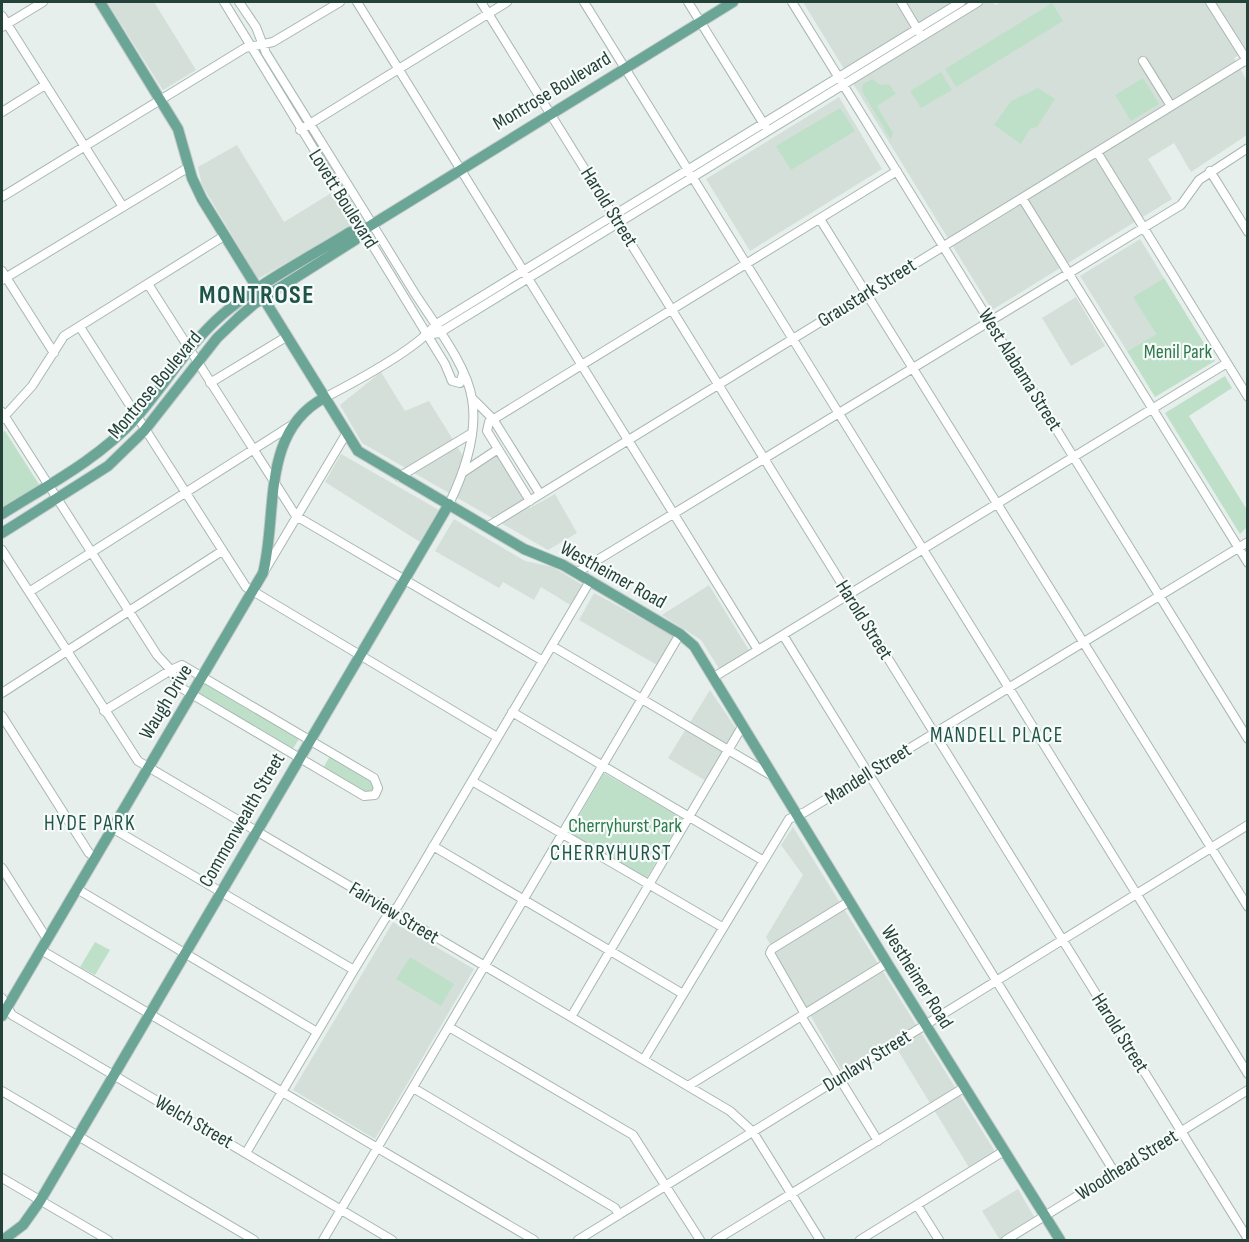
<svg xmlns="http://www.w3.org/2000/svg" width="1249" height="1242" font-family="'Sofia Sans Condensed',sans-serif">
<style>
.built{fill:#d4dfda}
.green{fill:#bfe0c8}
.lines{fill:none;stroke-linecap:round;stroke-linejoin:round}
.minor-casing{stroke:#a8b8b2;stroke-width:10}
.major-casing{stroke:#c2cac8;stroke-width:12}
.minor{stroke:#fff;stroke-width:8}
.major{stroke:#6aa596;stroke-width:10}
.labels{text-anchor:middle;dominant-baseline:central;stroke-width:4.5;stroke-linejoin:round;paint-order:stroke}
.street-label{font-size:20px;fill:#24423a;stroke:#f7fbf9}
.park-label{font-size:20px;fill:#2d7a4b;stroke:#f7fbf9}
.neighbourhood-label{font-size:21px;letter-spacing:1.5px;fill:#1f5548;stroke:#f7fbf9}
.district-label{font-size:26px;font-weight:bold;letter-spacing:1.5px;fill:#1f5548;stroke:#f7fbf9}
</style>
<rect width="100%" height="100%" fill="#e6efeb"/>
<!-- built -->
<path class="built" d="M107,2h47l42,68 -33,20z
M803,2h190l2,3 6,-3h246v48l-13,8 13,23v54l-56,37 -17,-29 -26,16 24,40 -180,111z
M839,97l43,72 -132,82 -44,-72z
M237,145l47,77 49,-30 19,33 -94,54 -56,-94 -4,-18z
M1140,239l24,39 -30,19 22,37 -29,17 -47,-75z
M1076,297l29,49 -34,20 -29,-48z
M381,372l24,39 24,-10 42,68 25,-15 34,54 25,-14 22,39 -29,17 -186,-107 -22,-38z
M341,454l98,56 -19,32 -95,-60z
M454,519l71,42 28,6 31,19 -12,20 -31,-19 -7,13 -31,-18 -4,6 -64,-37z
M709,585l41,67 -30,18 -19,-30 -39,-25z
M594,593l81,44 -18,28 -78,-45z
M710,690l27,40 -31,51 -38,-23z
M793,827l203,326 -26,16 -79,-130 -49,32 -76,-134 37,-62 -22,-30z
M393,922l81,47 -99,170 -82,-49z
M1018,1189l18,31 -36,20 -18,-29z"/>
<!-- green -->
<path class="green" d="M1052,3l11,18 -107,66 -11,-18z
M941,72l11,18 -31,18 -11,-17z
M1143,78l16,26 -28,17 -16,-26z
M872,79l9,6 8,-1 7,10 -19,12 16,27 -2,7 -29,-49 1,-7z
M1038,88l17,11 -18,28 -7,2 -9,15 -27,-19 17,-24z
M840,108l15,23 -64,39 -15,-24z
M1164,278l51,83 -60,36 -28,-46 29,-17 -23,-37z
M1225,376l7,12 -43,28 58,94v17l-7,7 -75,-121z
M5,431l35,55 -38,24v-78z
M205,683l94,56 -7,11 -94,-55z
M330,756l43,26 1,9 -6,3 -45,-26z
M604,773l78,45 -36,61 -77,-46z
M95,942l15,8 -15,25 -15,-8z
M410,957l44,27 -13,22 -45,-27z"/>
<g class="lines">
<!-- minor casing -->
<g class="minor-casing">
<path id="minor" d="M224,2l221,362 7,17 8,2 3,-9
M239,2l17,25 10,26c49,79 99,159 148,239 19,30 53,73 58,107 6,35 -8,74 -23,105
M357,2l401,648
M481,2l767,1237
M584,2l664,1072
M688,2l77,124
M792,2l456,737
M901,2l18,30
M1210,2l38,60
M2,16l121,191
M2,27l41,-25
M1143,61l28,45
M2,112l43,-27
M300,130l207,-128
M1097,152l151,245
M1210,171l38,61
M2,197l243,-149 28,-6 67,-40
M1022,198l226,365
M820,219l428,688
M2,271l52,82
M2,280l187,-113
M148,284l148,232 247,145
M80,327l166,260 251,150
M427,335l12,-2 539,-331
M210,383l76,-46
M324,398c29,-15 93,-49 111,-73l526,-323
M473,399l20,20 47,75
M2,412l155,243 14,15 7,16 186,110 11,-1 3,-7 -4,-10 -192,-113 -11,5 -67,41
M2,419l30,-33 32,-50 160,-100
M462,473l36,-24
M399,477l73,-44
M530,501l-43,-70 2,-9 408,-251
M487,527l761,-468
M2,550l136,211 592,350 23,21 67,108
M265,570l81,-136
M576,573l605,-368 18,-25 49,-32
M29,592l263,-167
M783,635l332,538
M552,646l222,131
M714,677l513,-314
M2,693l220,-142
M512,712l250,148
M2,716l87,137 6,4
M472,781l250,146
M112,828l242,142
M433,846l250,148
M2,868l45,71
M77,889l240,143
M41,950l493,290
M2,998l10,17 380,225
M805,1014l-35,-61 2,-4 78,-48
M801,1016l77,125
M571,1017l172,-292
M449,1027l184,108 67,105
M644,1059l145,-240 16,-7 443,-270
M688,1086l199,-123
M415,1089l200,119 4,7
M2,1091l252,149
M246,1153l108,-183 31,-51 13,-13 192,-325
M2,1178l106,62
M917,1205l22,35
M323,1240l357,-606
M578,1240l670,-415
M716,1240l249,-153
M860,1240l144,-89
M1006,1240l242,-150"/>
</g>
<!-- major casing -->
<g class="major-casing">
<path id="major" d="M100,2l78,127 14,49 10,21 156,252 166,98 39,16 117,69 14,12 195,320 171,274
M2,514c46,-29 95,-54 133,-95 30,-34 53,-75 88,-105 38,-32 85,-56 127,-82h10
M2,533l106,-67 36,-35 73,-93 21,-20 16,-14 101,-64 5,-8 373,-230
M2,1016l261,-443c15,-58 -3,-141 61,-175
M3,1240l20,-15 17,-24 409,-697"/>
</g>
<!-- minor -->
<use href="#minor" class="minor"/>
<!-- major -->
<use href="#major" class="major"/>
</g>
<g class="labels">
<!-- street labels -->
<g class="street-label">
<text transform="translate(552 91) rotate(-31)">Montrose Boulevard</text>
<text transform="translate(343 199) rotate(58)">Lovett Boulevard</text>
<text transform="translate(609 207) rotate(58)">Harold Street</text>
<text transform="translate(867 293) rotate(-32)">Graustark Street</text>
<text transform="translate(1020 370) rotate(58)">West Alabama Street</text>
<text transform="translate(155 385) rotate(-50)">Montrose Boulevard</text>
<text transform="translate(613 575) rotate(29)">Westheimer Road</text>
<text transform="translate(864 620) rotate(58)">Harold Street</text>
<text transform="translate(166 702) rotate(-59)">Waugh Drive</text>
<text transform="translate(868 774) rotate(-32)">Mandell Street</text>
<text transform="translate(242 820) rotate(-60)">Commonwealth Street</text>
<text transform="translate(394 913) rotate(31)">Fairview Street</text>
<text transform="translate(917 977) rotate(58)">Westheimer Road</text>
<text transform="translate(1120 1033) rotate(58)">Harold Street</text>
<text transform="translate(867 1061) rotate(-32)">Dunlavy Street</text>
<text transform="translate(194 1122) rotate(30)">Welch Street</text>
<text transform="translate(1127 1165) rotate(-32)">Woodhead Street</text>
</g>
<!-- park labels -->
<g class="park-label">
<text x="1178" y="352">Menil Park</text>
<text x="625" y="826">Cherryhurst Park</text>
</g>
<!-- neighbourhood labels -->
<g class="neighbourhood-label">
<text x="997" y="735">MANDELL PLACE</text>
<text x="90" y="823">HYDE PARK</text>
<text x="611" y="853">CHERRYHURST</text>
</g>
<!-- district labels -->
<g class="district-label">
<text x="257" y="295">MONTROSE</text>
</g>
</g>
<!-- border -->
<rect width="1249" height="1242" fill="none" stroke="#24423a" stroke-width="6"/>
</svg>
